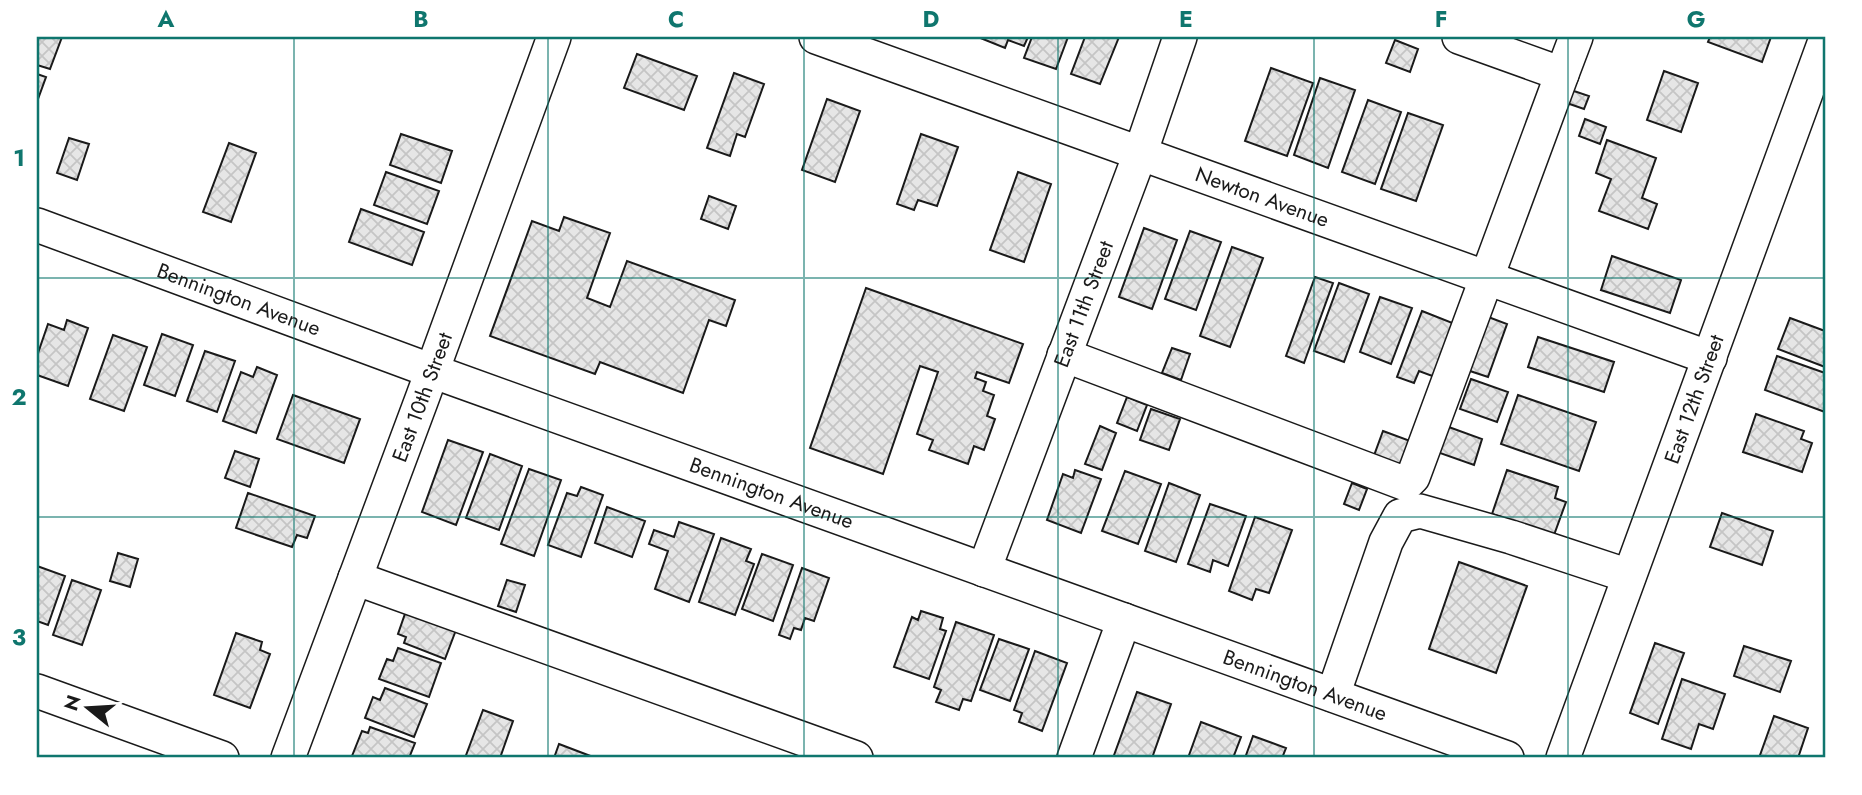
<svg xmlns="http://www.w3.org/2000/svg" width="1862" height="795" font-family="Jost,sans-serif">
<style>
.building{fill:url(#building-cross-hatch);stroke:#1a1a1a;stroke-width:2}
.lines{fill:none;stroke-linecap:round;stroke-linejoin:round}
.minor-casing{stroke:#1a1a1a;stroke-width:36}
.minor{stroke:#fff;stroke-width:33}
.grid{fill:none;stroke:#0f766e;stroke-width:2;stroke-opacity:0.55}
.labels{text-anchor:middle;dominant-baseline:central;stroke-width:5;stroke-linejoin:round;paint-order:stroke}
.street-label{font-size:21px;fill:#1a1a1a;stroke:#fff}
.neatline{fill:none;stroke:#0f766e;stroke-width:2.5}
.grid-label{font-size:23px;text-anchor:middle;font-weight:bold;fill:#0f766e}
</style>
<defs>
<pattern id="building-cross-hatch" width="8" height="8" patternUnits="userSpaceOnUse" patternTransform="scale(1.75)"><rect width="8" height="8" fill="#e6e6e6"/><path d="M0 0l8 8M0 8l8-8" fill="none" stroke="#c5c5c5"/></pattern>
</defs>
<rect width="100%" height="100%" fill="#fff"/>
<!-- building -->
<path class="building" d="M37,37h25l-12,32 -13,-4z
M978,37h50l-4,9 -16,-6 -3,8z
M1032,37h36l-12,32 -32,-11z
M1085,37h34l-19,47 -29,-10z
M1710,37h61l-9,25 -54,-20z
M1395,40l23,9 -8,23 -24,-9z
M637,54l60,22 -13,34 -60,-22z
M1271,68l42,15 -26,73 -42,-15z
M1664,71l34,12 -17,49 -34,-12z
M734,73l30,11 -19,53 -8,-3 -7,22 -23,-8z
M37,74l9,3 -8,22h-1z
M1320,78l35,12 -27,78 -34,-13z
M1568,89l21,7 -5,13 -20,-7z
M827,99l33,12 -25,71 -33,-12z
M1368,100l33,12 -26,72 -33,-12z
M1408,113l35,12 -27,76 -35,-12z
M1585,119l21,8 -6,17 -21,-8z
M401,134l51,17 -11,32 -51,-18z
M921,134l37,13 -21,59 -19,-6 -4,10 -17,-6z
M69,138l20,6 -12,36 -20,-7z
M1607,140l49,18 -14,40 15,6 -9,25 -49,-18 12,-32 -15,-6z
M229,143l27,10 -25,69 -28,-10z
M386,172l53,19 -12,33 -53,-19z
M1018,172l33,12 -27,78 -34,-12z
M709,196l27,10 -8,23 -27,-10z
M361,209l63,23 -12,33 -63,-23z
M564,217l46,16 -23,65 23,9 17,-46 108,39 -9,26 -17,-6 -26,73 -83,-31 -5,12 -105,-38 42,-115 27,10z
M1144,228l33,12 -25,69 -33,-12z
M1190,231l31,11 -25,68 -31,-11z
M1232,247l31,11 -33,89 -30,-11z
M1612,256l69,24 -11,33 -69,-23z
M1315,277l18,6 -29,80 -18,-7z
M1339,283l30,11 -25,68 -30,-11z
M866,288l157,56 -14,39 -32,-11 -2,6 11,4 -3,9 11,4 -7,21 8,3 -11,31 -10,-4 -6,18 -39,-14 4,-10 -16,-6 21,-62 -18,-6 -37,108 -73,-26z
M1380,297l32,11 -21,56 -31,-12z
M1422,311l33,13 -20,53 -16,-6 -5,12 -17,-6z
M1483,315l24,9 -19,53 -24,-8z
M1790,318l35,13v36l-47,-18z
M67,320l21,8 -20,58 -31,-11v-19l11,-32 16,6z
M162,334l31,11 -18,51 -31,-11z
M113,335l34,12 -23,64 -34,-12z
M1538,337l76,25 -10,30 -76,-25z
M1172,348l18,6 -9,26 -19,-7z
M205,351l30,10 -18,51 -30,-11z
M1777,356l48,17v39l-60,-22z
M257,367l20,8 -21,58 -33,-12 18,-49 12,5z
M1471,379l37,13 -11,30 -37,-13z
M293,395l67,24 -16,44 -67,-24z
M1518,395l78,27 -17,49 -78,-27z
M1127,397l20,8 -10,26 -20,-8z
M1151,409l29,10 -11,31 -29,-10z
M1756,414l48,17 -3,8 11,4 -10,29 -59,-20z
M1100,426l16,7 -14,37 -17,-6z
M1446,426l36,13 -8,26 -37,-13z
M1383,431l30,11 -11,30 -30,-11z
M448,440l35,12 -27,73 -34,-13z
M235,451l24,8 -9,28 -25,-9z
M490,454l32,12 -23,64 -33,-12z
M529,469l32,11 -27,76 -33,-12z
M1075,470l26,9 -20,54 -34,-13 16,-46 10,4z
M1507,470l51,17 -3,11 11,4 -12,33 -62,-21z
M1125,471l36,13 -23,60 -36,-13z
M1169,483l31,12 -24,67 -31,-11z
M1352,483l15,6 -8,21 -15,-6z
M581,487l22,8 -22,62 -33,-12 19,-52 10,3z
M248,493l67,23 -8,22 -10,-3 -5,12 -56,-19z
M1210,504l36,12 -18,50 -15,-6 -3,12 -22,-8z
M607,507l38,14 -13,36 -37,-14z
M1722,513l51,18 -11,34 -52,-18z
M1255,517l37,13 -23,63 -13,-4 -4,11 -23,-9z
M679,522l35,12 -25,68 -34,-13 13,-38 -19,-7 5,-14 20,7z
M721,538l30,11 -5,12 8,3 -19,51 -36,-13z
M118,553l20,6 -8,28 -20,-6z
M762,554l31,11 -20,56 -31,-12z
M1459,562l68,24 -31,87 -67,-24z
M37,566l28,10 -17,49 -11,-4z
M802,568l27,10 -15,43 -9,-3 -4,12 -7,-2 -4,11 -11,-4z
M72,580l29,10 -19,55 -29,-10z
M507,580l18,5 -9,27 -18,-6z
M407,608l52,14 -14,37 -41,-16 2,-6 -8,-3z
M921,611l22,7 -3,11 6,2 -17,48 -35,-12 18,-50 6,3z
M956,622l38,13 -23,66 -8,-2 -4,11 -23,-8 5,-12 -7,-3z
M236,633l26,9 -2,8 10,4 -20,54 -36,-13z
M999,639l30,10 -19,52 -30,-11z
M1655,643l29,10 -26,71 -28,-11z
M1744,646l47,15 -11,31 -46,-16z
M398,648l43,15 -12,34 -50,-18 8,-20 6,2z
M1035,651l32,12 -25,68 -23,-9 3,-9 -8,-3z
M1682,679l43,15 -12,35 -14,-5 -8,25 -29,-10z
M385,688l42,16 -13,33 -49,-19 8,-21 7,3z
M1137,692l34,12 -19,54h-39z
M483,710l30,11 -13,37h-35z
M1774,716l34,12 -10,30h-39z
M1201,722l40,15 -8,21h-45z
M370,727l45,16 -6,15h-50l-7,-2 10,-25 6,2z
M1253,736l33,12 -4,10h-37z
M559,744l34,13 -1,1h-38z"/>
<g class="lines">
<!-- minor casing -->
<g class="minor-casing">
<g id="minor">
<path id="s1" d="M816,37l894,321"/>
<path d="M1459,37l103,37 14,-37"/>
<path id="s2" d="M37,225l395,146 1075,387"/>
<path d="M1064,355l342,129 7,-7 149,-403"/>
<path id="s3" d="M984,570l156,-416 40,-117"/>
<path d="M355,578l501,180"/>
<path d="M37,691l185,67"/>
<path d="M1333,695l53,-153 14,-26 20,-5 91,26 118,39"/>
<path id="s4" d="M288,758l135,-362 131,-359"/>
<path d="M1074,758l50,-138"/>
<path id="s5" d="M1563,758l262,-717"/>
</g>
</g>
<!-- minor -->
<use href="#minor" class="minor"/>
</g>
<!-- grid -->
<path class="grid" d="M294,37v721M548,37v721M804,37v721M1058,37v721M1314,37v721M1568,37v721M37,278h1788M37,517h1788"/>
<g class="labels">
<!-- street labels -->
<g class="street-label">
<text stroke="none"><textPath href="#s1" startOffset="474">Newton Avenue</textPath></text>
<text stroke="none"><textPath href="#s2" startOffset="215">Bennington Avenue</textPath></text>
<text stroke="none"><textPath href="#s3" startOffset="284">East 11th Street</textPath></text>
<text stroke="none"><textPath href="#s4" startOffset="385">East 10th Street</textPath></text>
<text stroke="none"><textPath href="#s5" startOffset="382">East 12th Street</textPath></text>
<text stroke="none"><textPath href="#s2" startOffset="782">Bennington Avenue</textPath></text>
<text stroke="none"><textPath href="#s2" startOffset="1349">Bennington Avenue</textPath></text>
</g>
</g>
<!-- border -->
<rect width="1862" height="795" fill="none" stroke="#ffffff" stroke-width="77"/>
<!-- north arrow -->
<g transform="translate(88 708) rotate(288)" stroke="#ffffff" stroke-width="5" paint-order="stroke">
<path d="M0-5L12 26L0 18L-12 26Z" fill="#1a1a1a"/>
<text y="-10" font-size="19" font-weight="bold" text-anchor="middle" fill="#1a1a1a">N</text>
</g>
<rect x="38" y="38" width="1786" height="718" class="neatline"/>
<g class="grid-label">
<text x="166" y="27">A</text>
<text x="421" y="27">B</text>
<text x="676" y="27">C</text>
<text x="931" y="27">D</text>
<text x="1186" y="27">E</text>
<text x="1441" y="27">F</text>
<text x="1696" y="27">G</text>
<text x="19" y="166">1</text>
<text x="19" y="405">2</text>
<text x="19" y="645">3</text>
</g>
</svg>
